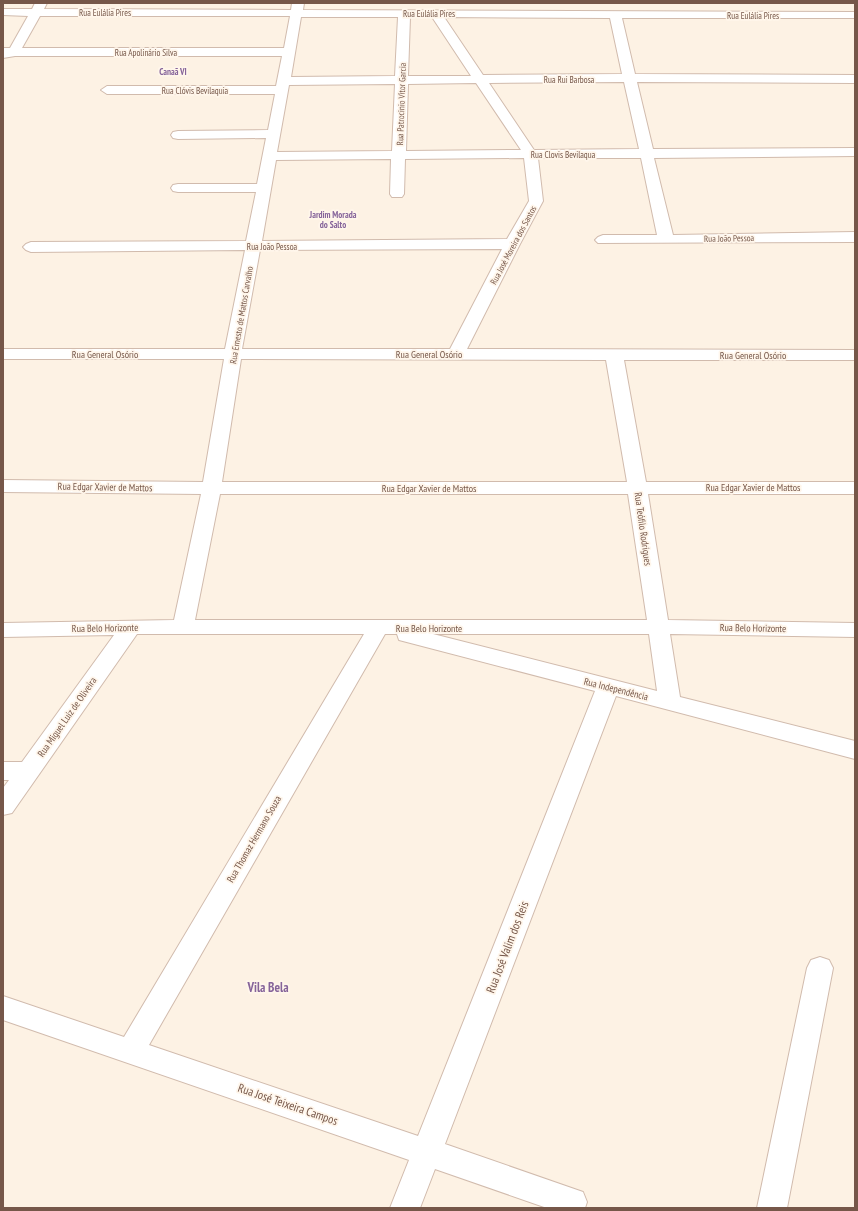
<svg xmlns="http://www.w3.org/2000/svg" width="858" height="1211" font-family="'PT Sans Narrow',sans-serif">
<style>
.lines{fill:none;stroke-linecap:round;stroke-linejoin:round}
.minor-casing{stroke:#d1bbad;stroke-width:2}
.minor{fill:#fff;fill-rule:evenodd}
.labels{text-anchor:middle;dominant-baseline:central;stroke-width:3.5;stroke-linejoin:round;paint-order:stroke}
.far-street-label{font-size:9px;fill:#765749;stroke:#fff6eb}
.far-neighbourhood-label{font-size:9px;font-weight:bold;fill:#86649a;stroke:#fff6eb}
.street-label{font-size:10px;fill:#765749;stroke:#fff6eb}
.near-street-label{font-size:12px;fill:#765749;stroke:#fff6eb}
.near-neighbourhood-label{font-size:13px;font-weight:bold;fill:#86649a;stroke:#fff6eb}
</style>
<rect width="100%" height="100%" fill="#fdf2e4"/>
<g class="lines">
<!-- minor casing -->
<g class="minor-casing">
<path id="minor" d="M35,3h12l-3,6 247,1 1,-7h12l-1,7 552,2v6h-233l13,56 220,1v8l-218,-1 16,67 202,-1v8l-201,2 19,77 182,-3v10l-257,1 -3,-3 3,-3 5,-2h54l-16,-77h-103l5,43 -23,43 -53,105 388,1v10h-231l22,122h209v12h-207l20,126 187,3v14l-185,-3 10,63 175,44v18l-239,-63 -171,448 138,48 4,10 -2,6h-38l-112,-39 -15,39h-30l19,-48 -406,-140v-24l121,41 240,-403h-227l-125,179 -9,2v-27l6,-8h-6v-18h19l92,-127 -111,2v-14l171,-3 27,-126 -198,-2v-12l200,2 21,-123h-221v-10h222l20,-99 -214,2 -5,-2 -3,-3 3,-3 5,-2 215,-1 10,-49h-78l-5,-1 -2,-3 2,-3 5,-1h79l9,-46 -88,1 -5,-1 -2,-3 2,-3 5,-1 90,-1 7,-36h-168l-6,-4 6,-4h169l6,-30h-267l-12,2v-10h7l18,-32 -25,-1v-6h29zM40,16h250l-6,32h-262zM301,17h97l-3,59 -104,1zM410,17h22l39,59h-63zM444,17l166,1 12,56 -139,1zM624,82l15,67 -105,1 -45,-67zM476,83l45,67 -115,1 2,-67zM395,84l-3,67 -115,1 12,-67zM524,158l5,43 -22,38 -245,2 14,-81 115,-1 -1,35 2,3h10l2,-3 1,-35zM502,249l-52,100h-208l18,-99zM241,359l365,1 21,122h-405zM220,494h408l19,126h-452zM385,634h12l2,6 196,51 -177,445 -269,-91zM433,634h216l8,57z
M820,957l9,3 4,8 -46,240h-30l50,-240 4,-8z"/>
</g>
<!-- minor -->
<use href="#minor" class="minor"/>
</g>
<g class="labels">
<!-- far-street labels -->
<g class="far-street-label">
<text x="105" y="12">Rua Eulália Pires</text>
<text x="429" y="13">Rua Eulália Pires</text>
<text x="753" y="15">Rua Eulália Pires</text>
<text x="146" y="52">Rua Apolinário Silva</text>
<text x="569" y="79">Rua Rui Barbosa</text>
<text x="195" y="90">Rua Clóvis Bevilaquia</text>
<text transform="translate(401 104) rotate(-88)">Rua Patrocinio Vitor Garcia</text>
<text x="563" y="154">Rua Clovis Bevilaqua</text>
<text transform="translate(729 238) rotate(-1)">Rua João Pessoa</text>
<text transform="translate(513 245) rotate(-62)">Rua José Moreira dos Santos</text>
<text x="272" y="246">Rua João Pessoa</text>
<text transform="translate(241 315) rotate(-80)">Rua Ernesto de Mattos Carvalho</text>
</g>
<!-- far-neighbourhood labels -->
<g class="far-neighbourhood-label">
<text x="173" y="71">Canaã VI</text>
<text x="333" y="214">Jardim Morada<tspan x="333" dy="10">do Salto</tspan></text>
</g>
<!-- street labels -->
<g class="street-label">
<text x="105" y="354">Rua General Osório</text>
<text x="429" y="354">Rua General Osório</text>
<text x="753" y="355">Rua General Osório</text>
<text transform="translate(105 487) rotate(1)">Rua Edgar Xavier de Mattos</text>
<text x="753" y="487">Rua Edgar Xavier de Mattos</text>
<text x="429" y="488">Rua Edgar Xavier de Mattos</text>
<text transform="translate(643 529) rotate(82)">Rua Teófilo Rodrigues</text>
<text transform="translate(105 628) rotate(-1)">Rua Belo Horizonte</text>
<text x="429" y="628">Rua Belo Horizonte</text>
<text transform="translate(753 628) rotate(1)">Rua Belo Horizonte</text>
<text transform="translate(616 689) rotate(14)">Rua Independência</text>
<text transform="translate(67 717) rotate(-55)">Rua Miguel Luiz de Oliveira</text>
<text transform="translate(254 839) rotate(-60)">Rua Thomaz Hermano Souza</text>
</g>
<!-- near-street labels -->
<g class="near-street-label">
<text transform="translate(507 947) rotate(-69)">Rua José Valim dos Reis</text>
<text transform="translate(288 1104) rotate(19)">Rua José Teixeira Campos</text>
</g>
<!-- near-neighbourhood labels -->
<g class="near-neighbourhood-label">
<text x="268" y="987">Vila Bela</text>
</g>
</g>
<!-- border -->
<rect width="858" height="1211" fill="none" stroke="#765749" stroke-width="8"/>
</svg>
